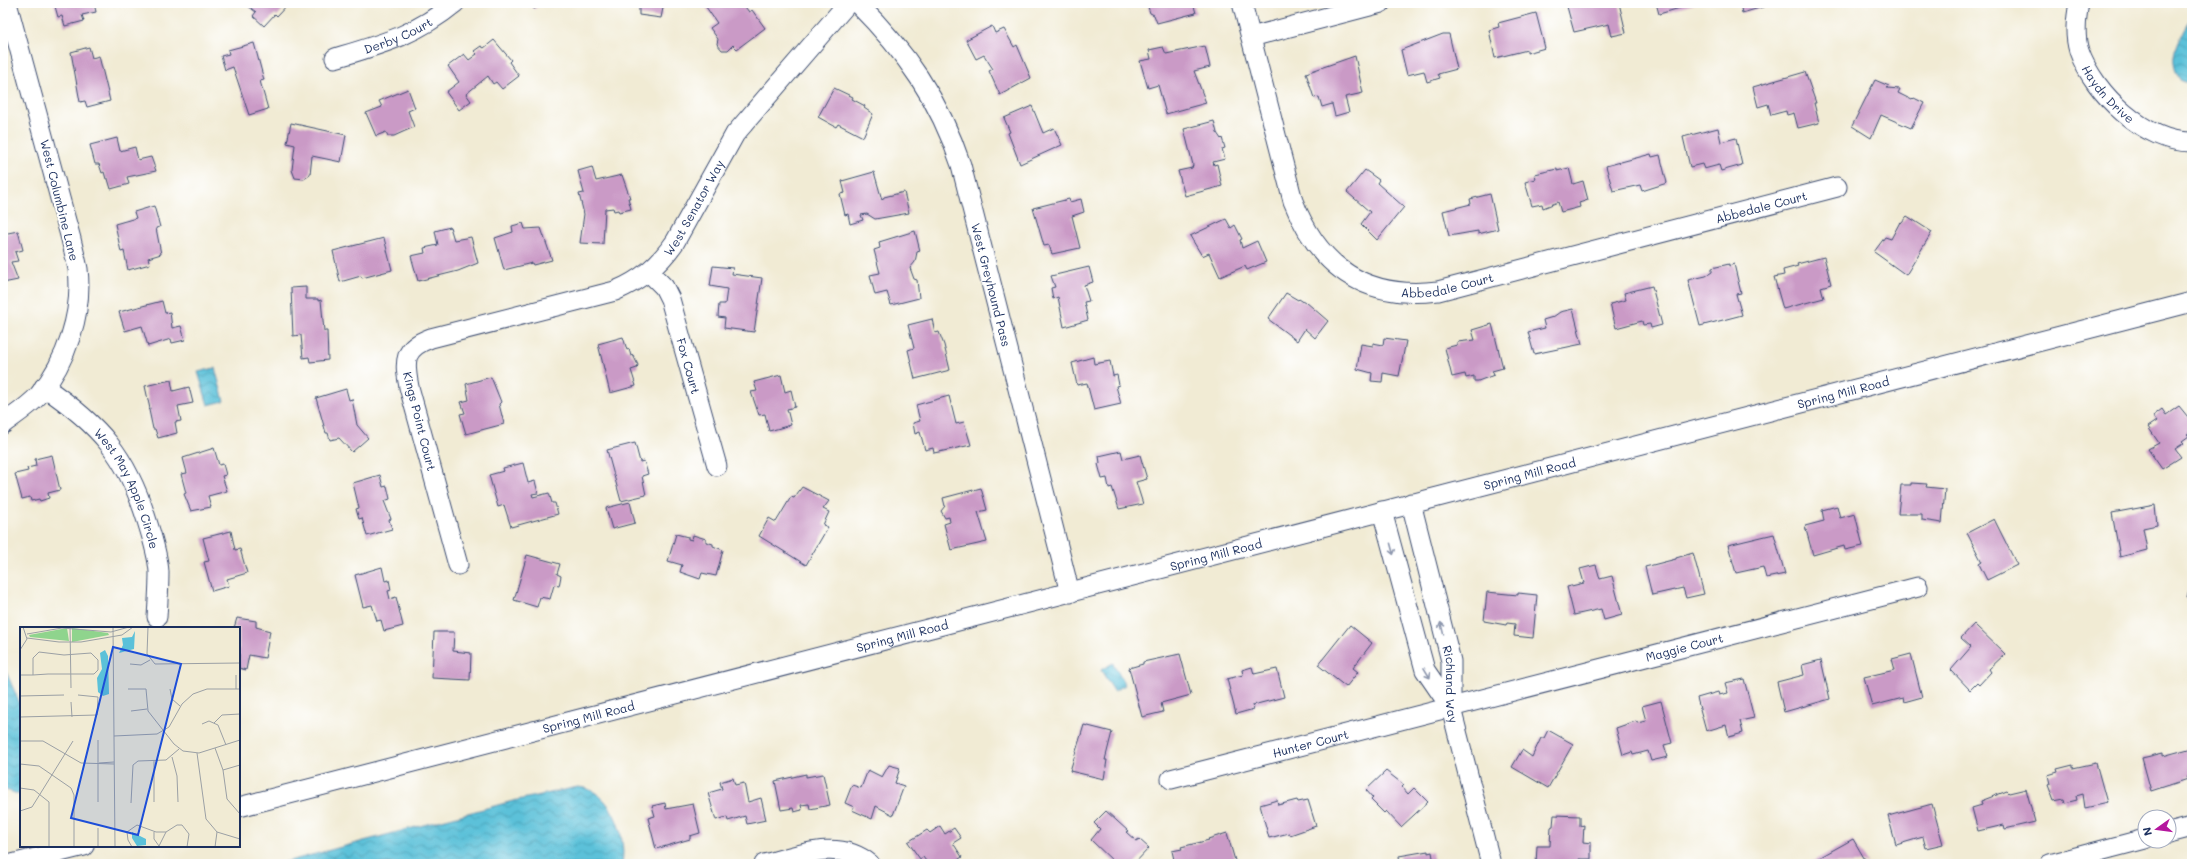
<svg xmlns="http://www.w3.org/2000/svg" width="2195" height="867" font-family="Mali,sans-serif">
<style>
.water{fill:url(#water-waves);stroke:#3b789c}
.building{fill:#ca9ac6}
.lines{fill:none;stroke-linecap:round;stroke-linejoin:round}
.minor-casing{stroke:#3b4b70;stroke-width:21}
.minor{stroke:#fff;stroke-width:19}
.oneway{stroke:#8d97ae}
.labels{text-anchor:middle;dominant-baseline:central;stroke-width:4;stroke-linejoin:round;paint-order:stroke}
.street-label{font-size:12px;fill:#1b2f5e;stroke:#fff}
.inset-road{fill:none;stroke:#9ba0a5;stroke-width:1}
.view{fill:#1d4ed8;fill-opacity:0.15;stroke:#1d4ed8;stroke-width:2}
.inset-edge{fill:none;stroke:#1b2f5e;stroke-width:2}
</style>
<defs>
<pattern id="water-waves" width="16" height="10" patternUnits="userSpaceOnUse"><rect width="16" height="10" fill="#5bc1d9"/><path d="M0 5q4-4 8 0t8 0" fill="none" stroke="#4a9db3"/></pattern>
</defs>
<rect width="100%" height="100%" fill="#fff"/>
<filter id="ink" filterUnits="userSpaceOnUse"><feTurbulence type="fractalNoise" baseFrequency=".025" numOctaves="2"/><feDisplacementMap in="SourceGraphic" scale="8" xChannelSelector="R" yChannelSelector="G"/><feConvolveMatrix kernelMatrix="1 2 1 2 8 2 1 2 1" color-interpolation-filters="sRGB"/></filter>
<filter id="wash" filterUnits="userSpaceOnUse"><feTurbulence type="fractalNoise" baseFrequency=".012" numOctaves="4" result="noise"/><feDisplacementMap in="SourceGraphic" scale="16" xChannelSelector="R" yChannelSelector="G"/><feGaussianBlur stdDeviation="0.9" result="paint"/><feColorMatrix in="noise" values="0 0 0 0 0 0 0 0 0 0 0 0 0 0 0 0 0 1.4 0 .05"/><feComposite in="paint" operator="in"/></filter>
<g filter="url(#wash)">
<rect width="100%" height="100%" fill="#f1ebd4"/>
<!-- water -->
<path class="water" d="M2192,15v69l-11,-3c-17,-25 0,-43 11,-66z
M215,368l9,33 -16,4 -10,-33z
M1113,663l12,22 -11,6 -13,-21z
M3,665l18,41v89l-18,-6z
M578,787c33,2 49,48 44,77h-344l235,-63z"/>
<g id="blocks">
<!-- building -->
<path class="building" d="M54,3h40l2,9 -14,3 2,6 -19,5 -3,-10 -4,1z
M244,3h45l-12,13 -2,-2 -11,12 -11,-10 3,-4z
M529,3h14l-9,6z
M619,3h45l-3,15 -22,-3v-8z
M711,3h31l7,9 3,-2 13,18 -28,21 -4,-4 -5,5h-6l-5,-6 1,-5 -8,-11 7,-5 -11,-16z
M1151,3h42l3,10 -39,10 -3,-8 -4,-2 -2,-6z
M1566,3h53l7,30 -14,3 -3,-12 -35,8z
M1656,3h37l1,1 -35,10z
M1740,3h37l-35,10z
M1536,13l9,35 -18,5v-3l-32,8 -6,-28 10,-3 -1,-4z
M992,26l3,7 9,-4 10,18 3,-2 14,33 -31,17 -11,-24 4,-2 -4,-6 -5,-8 -8,4 -10,-19z
M1443,34h6l8,35 -19,5 2,4 -13,4 -3,-11 -17,4 -6,-25z
M494,40l17,20 -2,2 10,14 -17,13 -6,-7 -3,2 -5,-8 -22,18 5,7 -12,9 -13,-18 13,-10 -11,-16 16,-12 5,6 8,-6 -3,-3 7,-5 3,2z
M254,43l10,37 -4,1 8,28 -19,6 -16,-48 -8,3 -4,-14 8,-2 -1,-4z
M1205,46l5,21 -16,4 12,32 -40,11 -8,-29 -10,3 -8,-27 11,-2 -2,-9 14,-3 3,7z
M89,47l3,11 7,-2 11,45 -23,6 -2,-6 -5,1 -9,-50z
M1355,56l8,37 -18,4 4,15 -14,4 -3,-12 -10,3 -3,-10 -5,1 -8,-25z
M1805,72l11,31h-2l5,20 -21,5 -4,-15 -7,2 -1,-4 -15,4 -3,-11 -10,3 -5,-20z
M1875,80l14,6 -2,2 13,1 -2,4 14,7 2,-2 10,5 -13,25 -30,-13 -10,23 -19,-12z
M834,88l19,9 -1,2 13,7 -1,2 9,6 -10,23 -25,-13 -2,3 -18,-10z
M408,89l7,19 -7,3 6,16 -20,9h-6l-2,-4 -10,4 -10,-23 16,-6 -3,-6z
M1032,106l11,27 11,-5 8,17 -42,19 -12,-31 2,-1 -6,-14z
M1214,121l3,12 4,6 1,-1 3,10 -3,1 3,10 -12,3 1,3 3,-1 5,22 -37,10 -7,-25 14,-3 1,-3 -9,-36z
M291,123l55,12 -5,27 -29,-6 -2,19 -6,4 -9,-1 -3,-8 3,-25 -8,-2z
M1718,128l3,14 15,-4 6,27 -21,6 -2,-6 -15,4 -2,-5 -12,3 -7,-30z
M117,138l3,13 15,-4 3,13 13,-3 5,14 -29,6 2,7 -18,5 -3,-10h-2l-2,-7 -2,1 -3,-9h-4l-5,-19z
M1651,154l1,3 8,-2 7,28 -25,8 -2,-6 -27,6 -7,-25z
M592,167l4,14 26,-6 8,23h-2l3,11 -12,3 -1,-2 -4,1 -1,-3 -8,1 -2,35 -23,-1 4,-29 -5,-20 5,-1 -6,-22z
M1569,168l4,16 10,-3 5,19 -9,3 1,4 -19,5 -3,-10 -15,6 -1,-4 -10,2 -7,-24 11,-3 -1,-5 22,-5v2z
M1365,170l14,10 -2,3 27,24 -27,33 -16,-16 9,-12 -23,-20z
M874,172l8,28 2,-3 20,-5 5,21 -34,6 -8,-5 -6,1 2,5 -13,4 -2,-10 -3,1 -5,-21 5,-1 -3,-12z
M1490,194l8,35 -20,5v-3l-29,5 -6,-25 28,-7 -1,-5z
M1069,199l1,3 11,-3 3,13 -12,4 8,32 -28,6 -3,-9 -5,1 -11,-38z
M154,206l6,21 -4,1 5,26 -13,4 2,6 -22,6 -4,-19 -3,1 -6,-28 21,-6 -2,-6z
M1907,216l25,16 -26,43 -32,-23 11,-15 6,2 9,-17 1,1z
M1226,219l5,9 4,-3 7,14 -2,1 2,8 15,-7 9,21 -19,8 -2,-4 -25,11 -11,-24 -7,3 -12,-20z
M523,223l2,6 16,-1 11,32 -19,5 -1,-2 -28,7 -9,-32 18,-6 -1,-6z
M450,227l4,13 17,-3 7,26 -20,8 -40,10 -7,-25 14,-3 -1,-5 14,-3 -3,-14z
M18,231l5,19 -8,2 3,9 -7,1 7,18 -15,3v-49z
M915,231l5,20 -3,1 -2,10 -5,6 4,11 3,1 2,18 -28,7 -4,-13 -12,3 -5,-20 10,-2 -6,-23 6,-2 -1,-6z
M384,238l8,32 -30,8 -1,-2 -21,6 -7,-31z
M1824,257l7,27 -10,3 3,11 -41,11 -9,-32 10,-2 -1,-5 15,-4 -1,-2z
M1729,264v2l5,-2 7,29 -5,1 6,21 -42,11 -12,-46 18,-4 6,-4v-4z
M713,266l20,2 -1,6 30,4 -8,54 -30,-4 1,-10 -7,-1 1,-13h6l2,-15 -17,-3z
M1089,267l4,15 -9,3 5,16 -5,1 4,18 -24,7 -6,-30 -5,2 -2,-11 4,-1 -4,-11z
M1652,286l10,39 -11,3 -1,-4 -7,1 -1,-4 -26,7 -6,-24 16,-4 -2,-7z
M306,287v12h12v2l3,-1 3,31h3l1,29 -18,2 -1,-5 -6,1 -2,-23 -8,1 -2,-48z
M1286,293l12,7 1,-1 6,4 1,-1 22,19 -13,17 -10,-9 -8,12 -29,-22z
M162,301l3,12 5,-1 2,16 9,-2 4,14 -13,3 -1,-4 -23,7 -6,-20 -17,5 -6,-19z
M1573,309l9,35 -48,10 -6,-22 17,-4 -2,-8 10,-3 7,-5z
M932,319l3,14 4,-1 5,13 6,25 -35,9 -7,-29 6,-2 -6,-23z
M1492,324l11,44 -11,3 2,4 -16,6h-4v-5l-8,2 -1,-4 -13,3 -7,-29 12,-3v-3l18,-2 -3,-10z
M623,337l4,13 2,-1 2,7 2,-1 5,10 -1,3 -6,2 5,16 -26,7 -12,-49z
M1384,338l22,3 -7,35 -16,-3 -1,9 -11,-1 1,-8 -15,-4 4,-25 12,2v-3l10,2z
M1093,357l1,7 16,-3 3,15 4,-1 2,10 -3,1 5,18 -27,6 -7,-27 -10,2 -5,-22z
M781,375l4,17 6,-2 4,17 -8,2 4,16 -22,6 -4,-17 -6,1 -8,-23 6,-1 -3,-9z
M491,377l10,25 -2,2 5,20 -38,10 -6,-20 5,-1 -4,-11 8,-2 -3,-16z
M171,380l2,11 16,-4 4,16 -15,3 3,15 -6,1 2,11 -19,5 -3,-9h-2l-4,-19 1,-1 -5,-23z
M346,389l3,11 3,-1 5,26 11,13 -16,14 -13,-14 -9,2 -2,-7h-2l-10,-35z
M949,396l7,28 8,-2 7,23 -37,8 -1,-5 -8,2 -5,-18 -5,2 -2,-11 7,-2 -4,-16z
M2179,406l13,16v9l-5,3 2,2 -7,5 2,2 -9,6 6,8 -19,12 -14,-20 11,-6 -11,-16 9,-6 -4,-5 9,-7 4,6z
M635,443l5,19 4,-1 4,13 -6,2 4,19 -25,6 -14,-51z
M214,448l5,17 4,-1 3,11 -4,1 5,15 -19,5 3,11 -20,4 -7,-17 2,-1 -5,-19 6,-1 -4,-15z
M1121,451l2,8 17,-4 7,24 -11,3 7,22 -24,5 -7,-22 -3,1 -2,-10 -5,1 -4,-15 2,-1 -1,-7z
M52,455l8,35 -12,3 1,5 -9,3 -1,-2 -8,2 -1,-4 -8,2 -7,-25 13,-3 -1,-3 9,-2 -1,-7z
M523,463l5,20 7,-2 3,12 -6,1 1,3 16,-4 3,10h3l3,11 -47,13 -7,-22 -6,2 -9,-32 15,-4 -1,-3z
M380,475l3,12 4,-1 3,13 -6,2 7,18 -2,1 3,9 -25,7 -5,-18 -3,1 -3,-10 3,-1 -6,-25z
M1911,483l16,1 -1,3 19,2 -3,34 -20,-3v-6h-24l3,-29h10z
M802,487l27,14 -6,8 6,3 -6,13 5,2 -22,38 -47,-29 10,-18 7,4 15,-25 3,1z
M981,488l6,22 -9,2 9,30 -36,8 -7,-26 6,-2 -1,-5 -4,1 -4,-7 4,-5 -2,-8z
M630,502l5,21 -23,6 -6,-21z
M2155,505l2,20 -14,3 4,22 -27,7 -8,-44z
M1837,506l3,12 15,-4 8,32 -18,4 -1,-4 -31,9 -8,-29 19,-5 -2,-11z
M1994,519l23,46 -30,15 -8,-16 3,-2 -15,-29z
M231,531l4,19 5,-1 7,24 -20,6 2,7 -17,5 -8,-29 5,-1 -6,-23z
M676,534l12,3v2l4,1 1,-5 13,4v3l7,2v2l10,4 -7,26 -14,-3 -2,6 -20,-7 2,-7 -14,-4z
M1774,534l11,40 -19,4 -3,-11 -27,6 -8,-28z
M1693,553l11,41 -18,4 -3,-10 -31,7 -7,-28 31,-8v-1z
M527,555l33,9 -3,10 4,2 -2,10 -5,-1 -4,14 -10,-2 -3,10 -23,-7z
M1596,565l4,14 12,-3 10,39 -18,5 -3,-11 -27,6 -7,-28 17,-4 -4,-14z
M382,567l3,14 4,-1 2,10 -3,1 2,8 6,-2 7,29 -19,5 -3,-11 -4,1 -5,-16 -9,2 -8,-32z
M2190,585h2v13l-5,-1z
M1487,592l31,3v-2l19,2 -4,43 -19,-2 1,-12 -8,-1 -1,2 -22,-4z
M237,618l19,3v6l14,4 -5,27 -16,-3 -3,15 -7,-2v-40h-5z
M1974,624l31,30 -16,15 2,3 -12,13 -2,-2 -7,7 -19,-20 20,-23 -10,-9z
M1350,625l22,18 -19,25 5,4 -12,15 -28,-22z
M434,632h20l-1,19 18,2 -1,27 -38,-2z
M1180,654l11,41 -30,8 2,9 -21,5 -13,-49 14,-4v-2z
M1911,654l11,43 -18,5 -1,-4 -31,8 -8,-29 31,-7 -3,-11z
M1821,660l9,39 -46,13 -7,-30 27,-7 -2,-10z
M1252,667l2,7 23,-5 7,28 -31,8 1,4 -18,5 -9,-35 16,-4 -1,-5z
M1744,679l10,39 -14,3 3,12 -14,4 -3,-12 -20,6 -9,-33 21,-6 1,3 9,-2 -3,-10z
M1661,701l11,42 -8,2 4,12 -17,4 -3,-10 -15,4 -1,-3 -9,3 -7,-27 20,-7 1,2 9,-2 -4,-15z
M1084,725l28,7 -7,28h2l-3,19 -34,-8z
M1548,730l25,14 -25,44 -36,-21 10,-17 10,7 9,-19h3z
M2192,748v28l-5,1 1,2 -37,12 -9,-33 21,-5v3z
M2096,763l11,40 -22,5 -2,-14 -7,2 1,4 -12,3 -1,-4 -10,2 -6,-16 2,-1 -2,-9 10,-3 -1,-3 16,-4v3z
M889,765l11,3 -5,15 9,3 -11,29 -17,-9 -4,13 -20,-9 2,-3 -9,-4 7,-18 9,3 7,-18 14,7z
M1386,771l18,14 -2,2 6,7 6,-6 14,14 -27,25 -15,-16 -2,2 -13,-13 2,-2 -7,-8z
M806,774v3l17,-3 7,31 -20,4 -1,-5 -8,1 1,5 -8,2 -1,-4 -12,2 -6,-29z
M733,778l2,7 9,-2 4,19 13,-4 5,22 -19,4 -2,-8 -17,5 -1,-4 -11,3 -8,-27 14,-4 -2,-7z
M2026,789l9,33 -30,7 -1,-4 -26,6 -6,-23 10,-3 -1,-4 26,-10 2,2z
M1277,800l1,5 19,-5 1,2 10,-2 8,26 -26,9 -1,-2 -20,5 -9,-33z
M665,803l1,6 27,-5 7,29 -10,3v3l-34,10 -8,-31 7,-2 -3,-10z
M1932,804l11,40 -17,4 -3,-11 -27,8 -8,-29z
M1106,811l22,20 -2,1 10,9 3,-2 10,9 -15,16h-18l-25,-24 9,-11 -6,-6z
M1554,815l26,1v10l4,-1 -1,17 8,1v16h-12v5h-43l1,-18h13l1,-19 2,-1z
M940,826l5,8 9,-6 7,10 -8,5 9,14 -10,7h-24l-5,-7 -3,2 -12,-17 19,-12 3,3z
M1227,833l9,31h-61l-3,-13 10,-2 -1,-2 28,-7 -1,-1z
M1853,839l14,24 -59,1z
M1428,851v2l4,-1 2,12h-34l-1,-8z"/>
</g>
</g>
<g filter="url(#ink)">
<use href="#blocks" fill-opacity="0" stroke="#3b4b70" stroke-width="1"/>
<g class="lines">
<!-- minor casing -->
<g class="minor-casing">
<g id="minor">
<path id="s1" d="M857,3c49,49 82,96 104,162l109,428"/>
<path id="s2" d="M1242,3l51,198c26,66 72,99 145,90l399,-104"/>
<path id="s3" d="M2079,3c-3,16 -5,32 0,48 15,43 67,92 113,91"/>
<path d="M1251,37l130,-34"/>
<path id="s4" d="M335,58c47,-14 81,-23 120,-55"/>
<path id="s5" d="M649,272l15,15 6,12 47,167"/>
<path id="s6" d="M44,387c56,38 83,69 103,134 5,16 11,34 12,51 0,15 -1,30 -2,45"/>
<path d="M3,424c12,-9 26,-18 36,-29 28,-34 44,-83 39,-126 -2,-10 -5,-21 -7,-30l-64,-236"/>
<path id="s7" d="M1411,503l40,158v47l40,156"/>
<path d="M1382,511l43,159 26,38"/>
<path id="s8" d="M458,565l-49,-178c-5,-26 -6,-39 22,-49l184,-47c26,-11 44,-26 60,-49l60,-108 113,-131"/>
<path id="s9" d="M1171,779l747,-192"/>
<path id="s10" d="M239,807l1953,-505"/>
<path d="M2169,833l23,-6"/>
<path d="M12,864l72,-18"/>
<path d="M764,864c34,-9 76,-26 106,0"/>
<path d="M2050,864l95,-25"/>
</g>
</g>
<!-- minor -->
<use href="#minor" class="minor"/>
</g>
<!-- one-way arrows -->
<defs><path id="oneway-shaft" d="M-6 0H5M1.5-3L5.5 0L1.5 3" fill="none" stroke-width="1.6" stroke-linecap="round" stroke-linejoin="round"/></defs>
<g class="oneway">
<use href="#oneway-shaft" transform="translate(1392 549) rotate(75)"/>
<use href="#oneway-shaft" transform="translate(1442 628) rotate(-104)"/>
<use href="#oneway-shaft" transform="translate(1427 673) rotate(59)"/>
</g>
</g>
<g class="labels">
<!-- street labels -->
<g class="street-label">
<text stroke="none"><textPath href="#s4" startOffset="67">Derby Court</textPath></text>
<text stroke="none"><textPath href="#s3" startOffset="101">Haydn Drive</textPath></text>
<text transform="translate(60 200) rotate(76)">West Columbine Lane</text>
<text stroke="none"><textPath href="#s8" startOffset="554">West Senator Way</textPath></text>
<text stroke="none"><textPath href="#s2" startOffset="725">Abbedale Court</textPath></text>
<text stroke="none"><textPath href="#s2" startOffset="401">Abbedale Court</textPath></text>
<text stroke="none"><textPath href="#s1" startOffset="318">West Greyhound Pass</textPath></text>
<text stroke="none"><textPath href="#s5" startOffset="104">Fox Court</textPath></text>
<text stroke="none"><textPath href="#s10" startOffset="1657">Spring Mill Road</textPath></text>
<text transform="translate(420 421) rotate(76)">Kings Point Court</text>
<text stroke="none"><textPath href="#s10" startOffset="1333">Spring Mill Road</textPath></text>
<text stroke="none"><textPath href="#s6" startOffset="135">West May Apple Circle</textPath></text>
<text stroke="none"><textPath href="#s10" startOffset="1009">Spring Mill Road</textPath></text>
<text stroke="none"><textPath href="#s10" startOffset="685">Spring Mill Road</textPath></text>
<text stroke="none"><textPath href="#s9" startOffset="530">Maggie Court</textPath></text>
<text stroke="none"><textPath href="#s7" startOffset="186">Richland Way</textPath></text>
<text stroke="none"><textPath href="#s10" startOffset="361">Spring Mill Road</textPath></text>
<text stroke="none"><textPath href="#s9" startOffset="144">Hunter Court</textPath></text>
</g>
</g>
<!-- overview -->
<g transform="translate(20 627)">
<rect width="220" height="220" fill="#f1ebd4"/>
<path d="M47,1l2,13 -39,-4 -1,-2zM52,1l36,5 1,2 -37,7z" fill="#8fd48d"/>
<path d="M115,4l-1,18 -15,4 4,-8 -1,-7 10,-1zM85,23l3,6 1,38 -6,2 -5,-4 -1,-14 5,-9 -2,-16zM112,205l14,7v6l-9,1 -5,-8z" fill="#5bc1d9"/>
<path class="inset-road" d="M50,0l1,61M93,0l2,220M128,0l-1,27 8,10 85,-1M7,7l35,-6 49,4 18,-5M7,11l32,4h22l41,-7 11,-8M0,23l7,-11 -4,-12M110,37l11,1 9,-5M0,48h13l15,-1h46l4,-4v-10l-7,-7 -27,2 -25,-3 -6,6v17M216,48v14M108,62h18l2,22 26,33 9,7 16,2 41,-13M150,62l2,10 8,7M0,69l44,-1M51,75l1,15M111,84l16,-2M0,90l77,-2 1,-18 -20,-2M194,96l8,-8 18,-1M182,97l7,-3 9,4 8,20M94,109l43,-2 12,-7 13,-23 11,-10 14,-5h33M78,113v62M0,114h23l38,22 33,1M195,121l8,22 4,29 13,15M177,126l9,66 11,13M152,130l5,19 1,26M134,134v41M79,136l15,-1M0,137l19,2 32,22 3,7v52M203,143l17,-5M0,161l14,2 15,12v45M111,176l2,-38 5,-4 28,-1 13,-11M0,184l12,-4 41,-66M78,201v19M134,205v7l5,7 7,-14M197,205l23,7M112,220l-4,-7 -1,-8 10,-7 19,7h10l11,-7h5l7,9 -2,13M195,220l2,-15"/>
<path class="view" d="M93,20l68,17 -43,171 -67,-17z"/>
<rect width="220" height="220" class="inset-edge"/>
</g>
<!-- margin -->
<rect width="2195" height="867" fill="none" stroke="#fff" stroke-width="16"/>
<!-- north arrow -->
<g transform="translate(2157 829) rotate(256)"><circle r="19" fill="#ffffff" stroke="#a4acbf"/>
<path d="M0-3L7 15L0 10L-7 15Z" fill="#b5179e"/>
<text y="-6" font-size="11" font-weight="bold" text-anchor="middle" fill="#1b2f5e">N</text>
</g>
</svg>
